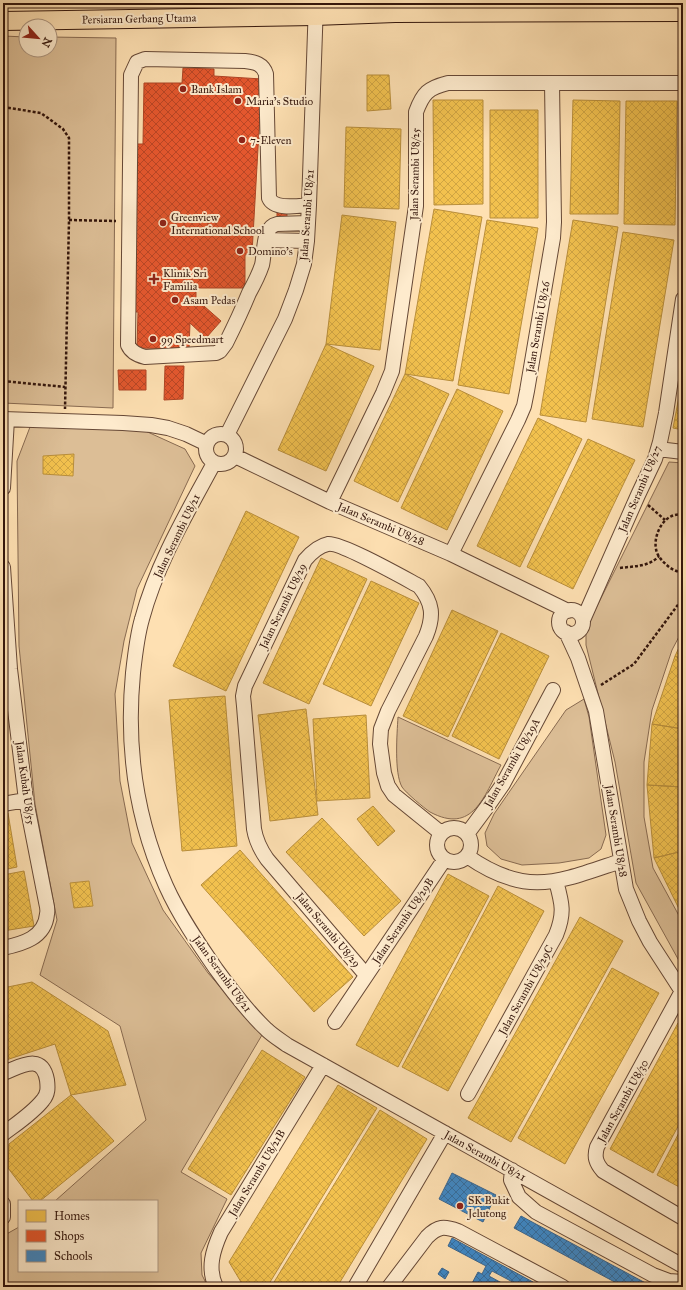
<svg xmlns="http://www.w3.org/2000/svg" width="686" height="1290" font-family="'IM FELL Great Primer',serif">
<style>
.green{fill:#dcbe96;stroke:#886a51}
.homes{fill:url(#homes-cross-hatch);stroke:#b98e3a}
.shops{fill:url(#shops-cross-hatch);stroke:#af4424}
.schools{fill:url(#schools-cross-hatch);stroke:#3c668e}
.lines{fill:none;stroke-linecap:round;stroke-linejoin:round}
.minor-casing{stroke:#664836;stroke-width:16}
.major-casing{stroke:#34160c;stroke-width:20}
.path{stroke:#34160c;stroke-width:2.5;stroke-dasharray:3 2;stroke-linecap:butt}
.minor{stroke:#feebcd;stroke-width:14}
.major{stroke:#fee0b2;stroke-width:18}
.poi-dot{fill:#8f2418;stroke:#feebcd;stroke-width:1.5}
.labels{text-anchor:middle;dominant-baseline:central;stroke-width:4;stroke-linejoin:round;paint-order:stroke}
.street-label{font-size:11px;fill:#34160c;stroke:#feebcd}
.poi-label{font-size:11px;fill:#34160c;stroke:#feebcd;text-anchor:start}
</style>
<defs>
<pattern id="homes-cross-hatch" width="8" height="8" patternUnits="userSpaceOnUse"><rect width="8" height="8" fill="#f2c14e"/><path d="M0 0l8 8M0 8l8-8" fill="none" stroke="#d0a543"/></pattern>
<pattern id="shops-cross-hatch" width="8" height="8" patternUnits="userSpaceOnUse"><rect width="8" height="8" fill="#e4572e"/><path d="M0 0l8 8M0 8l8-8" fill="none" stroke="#ba4726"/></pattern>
<pattern id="schools-cross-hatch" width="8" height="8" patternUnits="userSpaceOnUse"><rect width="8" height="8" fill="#3f88c5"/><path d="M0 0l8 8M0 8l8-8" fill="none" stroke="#366e9e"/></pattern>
</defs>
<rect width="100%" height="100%" fill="#fee0b2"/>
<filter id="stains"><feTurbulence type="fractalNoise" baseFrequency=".005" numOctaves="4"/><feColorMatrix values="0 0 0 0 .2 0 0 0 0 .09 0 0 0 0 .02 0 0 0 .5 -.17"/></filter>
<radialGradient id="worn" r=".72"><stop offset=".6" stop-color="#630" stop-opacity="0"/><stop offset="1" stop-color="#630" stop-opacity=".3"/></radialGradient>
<!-- green -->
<path class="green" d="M3,36l23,1v13h24v-13l66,1 -3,370 -110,-5z
M30,427l111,2 44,20 10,17 -58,123 -13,52 -9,53 5,87 12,62 31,67 45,63 54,62 -81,137 46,27 -26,54 1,22 6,12h-205v-51l16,-9v44h138v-70h-102l91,-81 -26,-94 -80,-51 17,-55 -22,-116 -16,-158 -2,-185z
M669,462l14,1v166l-11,21 -20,60 -8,52v55l9,51 30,55v45l-47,-85 -21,-121 -29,-117v-11l6,-18z
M584,699l5,18 17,118 -5,14 -12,9 -30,5 -37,2 -21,-6 -14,-13 -2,-13 9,-19 72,-104z
M398,717l103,48c-17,31 -28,70 -71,47 -6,-4 -24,-19 -28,-25 -8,-14 -5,-53 -4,-70z"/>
<!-- homes -->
<path class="homes" d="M367,75h22l2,34 -24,2z
M433,100h50v104l-49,1z
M573,100l47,1 -2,113h-48z
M626,101h51l-2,124 -51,-1z
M490,110h48v108h-48z
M346,127l55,2 -2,80 -55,-2z
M434,209l48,8 -29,164 -48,-7z
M342,215l54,7 -16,128 -54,-6z
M487,220l51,8 -29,166 -51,-9z
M573,220l45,7 -32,195 -46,-7z
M623,232l51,8 -31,187 -51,-8z
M326,344l48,22 -48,105 -48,-21z
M405,374l44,20 -51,108 -44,-21z
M683,375v55l-10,-2z
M457,389l46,22 -56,119 -46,-22z
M538,418l44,21 -62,128 -43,-21z
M588,439l47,21 -62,129 -46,-22z
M74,454l-1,22 -30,-2v-18z
M246,511l53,26 -73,154 -53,-25z
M321,558l46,21 -58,125 -46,-21z
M371,581l48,22 -48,103 -48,-22z
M452,610l46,21 -50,106 -45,-21z
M501,633l48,23 -50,103 -47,-23z
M683,639v21l-8,-4z
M675,656l8,4v69l-31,-5z
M225,696l12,150 -55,5 -13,-151z
M306,709l12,106 -48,6 -12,-106z
M366,715l4,83 -53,3 -4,-82z
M652,724l31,5v58l-36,-2z
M647,785l36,2v64l-29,7z
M373,806l22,25 -17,15 -21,-27z
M8,813l9,54 -14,3v-56z
M322,818l79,83 -37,35 -78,-84z
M240,850l113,127 -39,35 -113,-127z
M683,851v66l-29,-59z
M24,871l10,55 -31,5v-56z
M448,874l41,22 -91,171 -42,-22z
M89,881l4,25 -19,2 -4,-25z
M498,886l46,25 -96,180 -46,-24z
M580,917l43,24 -112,201 -43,-24z
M612,968l47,25 -94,171 -47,-26z
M32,982l76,49 18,54 -55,10 -16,-51 -52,17v-73z
M678,1023l5,2v92l-30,56 -43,-24z
M262,1050l43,27 -74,118 -43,-26z
M338,1085l39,23 -110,179h-23l-15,-25z
M71,1095l43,46 -74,60h-7l-25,-33 1,-24z
M380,1110l47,29 -90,148h-66z
M683,1125v64l-26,-14z"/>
<!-- shops -->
<path class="shops" d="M183,68l31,1v7l48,3 -10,174 -7,2v33h-49v11l25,22 -15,17 -16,-15 -1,26 -52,-1 1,-36h-6l3,-168h8l1,-61h38z
M277,212l10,1v7h-10z
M165,366h19l-1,33 -19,1z
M118,370h28v20h-27z"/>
<!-- schools -->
<path class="schools" d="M452,1173l44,22 -13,27 -44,-23z
M521,1216l132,71h-29l-110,-59z
M452,1238l81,44 -3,5h-8l-30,-16 -3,5 20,11h-39l8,-15 4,2 4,-8 -38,-20z
M442,1268l7,4 -4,7 -7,-5z"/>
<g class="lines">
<!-- minor casing -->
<g class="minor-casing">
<path id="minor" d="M308,223l-31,1c-15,3 -12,29 -15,41 -3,9 -8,19 -13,28 -7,17 -15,34 -23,50l-6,8 -4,2 -71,4c-8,-2 -14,-5 -17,-12l3,-270 6,-13 8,-3 100,2c10,1 18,3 21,13l3,124c5,12 29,8 40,7
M266,240l41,1
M3,419l120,4 28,2 17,3 18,6 21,10
M206 449a15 15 0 1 1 30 0a15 15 0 1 1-30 0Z
M227,435l58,-116 11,-29 8,-26 3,-23 2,-36 7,-202
M658,449l25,3
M235,456l95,46 121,52 117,57
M214,463c-27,50 -57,100 -72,156 -5,17 -7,36 -9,54 -7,73 3,146 33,213 13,29 32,57 50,83 16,22 31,42 50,60 6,6 14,11 21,16l396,221
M3,488l4,-69
M330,502l53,-109 9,-22 24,-165v-94c7,-19 12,-24 32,-29h235
M451,554l67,-134 6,-14 3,-15 26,-153 1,-16 -2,-139
M3,567l7,102 16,131 20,102c1,4 2,8 1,12 -2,24 -25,30 -44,34
M559 622a12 12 0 1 1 24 0a12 12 0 1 1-24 0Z
M583,620l55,-125 17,-36 5,-17 6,-29 17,-114
M566,632l12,26 18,53 30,178 13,32 11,21 33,51
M3,804l23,-4
M437 845a17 17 0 1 1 34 0a17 17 0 1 1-34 0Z
M467,834l20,-27 16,-23 50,-94
M467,856c60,42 91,26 154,5
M366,975l-99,-116c-7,-10 -11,-18 -13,-30l-10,-123 -1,-10 2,-10 60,-126c6,-7 13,-14 23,-16 12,-2 76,34 91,42 14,17 15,30 7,50l-38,75 -7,18 -1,15 4,29 4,13 6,9 47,38
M682,991l-85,156c-3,10 -1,16 6,24l80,47
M335,1022l109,-162
M3,1073c17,-6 39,-21 44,7 1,8 1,14 -4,20 -10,13 -27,24 -40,34
M468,1094l88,-159c9,-22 6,-32 0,-54
M512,1170l-1,10 8,17 17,15 117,63 16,6 14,1
M3,1204v13
M216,1287c-9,-19 -3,-37 5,-55l102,-167
M355,1287l90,-154
M389,1287l38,-50c11,-11 17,-11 31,-6l105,56"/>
</g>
<!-- major casing -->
<g class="major-casing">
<path id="major" d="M3,21l312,-5 80,-3 288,-1"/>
</g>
<!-- path -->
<path class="path" d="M3,107l38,6 22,16 6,9v82l-4,189
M69,220l47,1
M3,381l62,6
M648,505l17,15
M683,515c-18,-4 -30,19 -27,34 1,7 7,13 13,18 4,3 9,5 14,6
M620,568c14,-2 29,-1 39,-12
M601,685l33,-21 49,-66"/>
<!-- minor -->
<use href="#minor" class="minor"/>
<!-- major -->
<use href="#major" class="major"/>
</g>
<!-- markers -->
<g class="poi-dot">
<circle cx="183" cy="89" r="4"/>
<circle cx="238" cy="101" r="4"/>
<circle cx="242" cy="140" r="4"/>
<circle cx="163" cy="223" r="4"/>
<circle cx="240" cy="251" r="4"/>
<path d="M152 273h4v4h4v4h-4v4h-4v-4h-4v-4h4z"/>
<circle cx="175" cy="300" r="4"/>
<circle cx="153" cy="339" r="4"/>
<circle cx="460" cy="1206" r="4"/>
</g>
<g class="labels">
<!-- street labels -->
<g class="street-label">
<text transform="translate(139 19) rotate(-1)">Persiaran Gerbang Utama</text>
<text transform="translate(415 174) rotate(-89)">Jalan Serambi U8/25</text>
<text transform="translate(307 215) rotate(-86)">Jalan Serambi U8/21</text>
<text transform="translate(538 327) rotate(-80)">Jalan Serambi U8/26</text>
<text transform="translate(640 489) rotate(-67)">Jalan Serambi U8/27</text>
<text transform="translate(381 524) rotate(23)">Jalan Serambi U8/28</text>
<text transform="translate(177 536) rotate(-64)">Jalan Serambi U8/21</text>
<text transform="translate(283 606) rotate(-64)">Jalan Serambi U8/29</text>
<text transform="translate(512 763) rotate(-60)">Jalan Serambi U8/29A</text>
<text transform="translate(25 783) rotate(82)">Jalan Kubah U8/55</text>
<text transform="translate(616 831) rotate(81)">Jalan Serambi U8/28</text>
<text transform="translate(403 921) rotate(-56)">Jalan Serambi U8/29B</text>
<text transform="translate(328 930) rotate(50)">Jalan Serambi U8/29</text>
<text transform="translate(222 974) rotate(54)">Jalan Serambi U8/21</text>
<text transform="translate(526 990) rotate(-61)">Jalan Serambi U8/29C</text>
<text transform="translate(623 1101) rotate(-61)">Jalan Serambi U8/30</text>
<text transform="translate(485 1156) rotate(29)">Jalan Serambi U8/21</text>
<text transform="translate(257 1173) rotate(-59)">Jalan Serambi U8/21B</text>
</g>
<!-- poi labels -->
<g class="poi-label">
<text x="191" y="89">Bank Islam</text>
<text x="246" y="101">Maria's Studio</text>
<text x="250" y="140">7-Eleven</text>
<text x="171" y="217">Greenview<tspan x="171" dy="13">International School</tspan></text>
<text x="248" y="251">Domino's</text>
<text x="163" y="273">Klinik Sri<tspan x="163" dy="13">Familia</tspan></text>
<text x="183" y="300">Asam Pedas</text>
<text x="161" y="339">99 Speedmart</text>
<text x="468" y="1200">SK Bukit<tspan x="468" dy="13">Jelutong</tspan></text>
</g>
</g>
<!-- margin -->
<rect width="686" height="1290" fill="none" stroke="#fee0b2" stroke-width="16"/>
<rect x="4" y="4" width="678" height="1282" fill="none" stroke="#34160c" stroke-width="2"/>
<rect x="8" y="8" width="670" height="1274" fill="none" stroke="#34160c"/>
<!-- legend -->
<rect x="18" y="1200" width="140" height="72" fill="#feebcd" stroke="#ad9680"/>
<rect x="26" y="1210" width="20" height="12" fill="#f2c14e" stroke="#ad9680"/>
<text x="54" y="1220" font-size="12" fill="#34160c">Homes</text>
<rect x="26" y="1230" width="20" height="12" fill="#e4572e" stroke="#ad9680"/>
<text x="54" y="1240" font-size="12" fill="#34160c">Shops</text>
<rect x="26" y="1250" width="20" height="12" fill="#3f88c5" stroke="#ad9680"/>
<text x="54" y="1260" font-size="12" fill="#34160c">Schools</text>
<!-- north arrow -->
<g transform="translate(38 38) rotate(117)"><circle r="19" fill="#feebcd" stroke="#ad9680"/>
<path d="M0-3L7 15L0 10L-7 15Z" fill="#8f2418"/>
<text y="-6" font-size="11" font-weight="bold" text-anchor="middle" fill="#34160c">N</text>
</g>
<rect width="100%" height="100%" filter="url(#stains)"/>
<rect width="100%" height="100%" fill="url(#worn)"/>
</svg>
